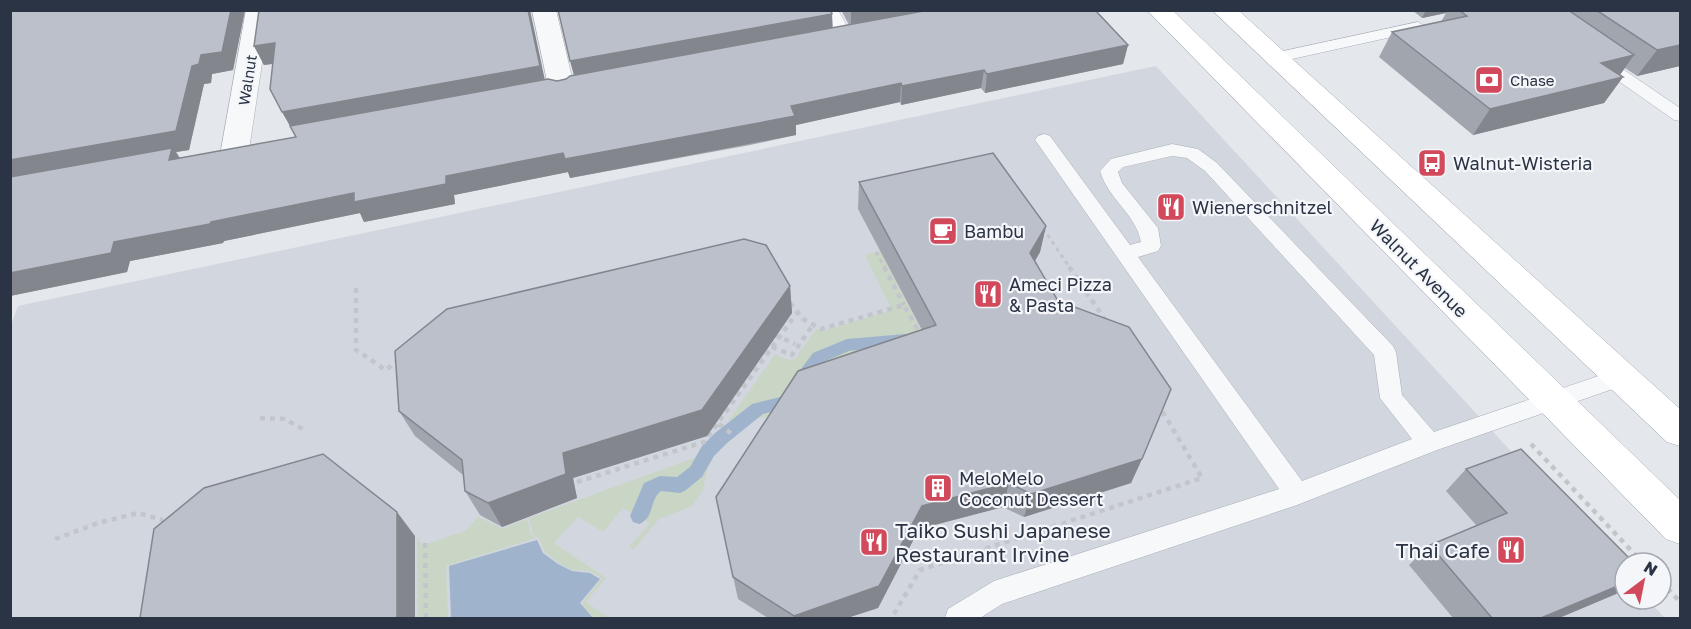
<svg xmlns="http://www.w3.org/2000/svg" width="1691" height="629" font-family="'Golos Text',sans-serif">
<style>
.built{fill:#d2d6de}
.green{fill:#c9d6c5}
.water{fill:#9fb4cc}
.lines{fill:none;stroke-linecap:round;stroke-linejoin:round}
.stream{fill:#9fb4cc;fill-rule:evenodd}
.lane-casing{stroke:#a9aeb7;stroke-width:1}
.street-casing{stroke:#a9aeb7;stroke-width:1}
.secondary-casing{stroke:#a9aeb7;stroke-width:1}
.path-far1{stroke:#c2c5cb;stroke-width:3;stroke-dasharray:4 4;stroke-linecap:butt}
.path{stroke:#c2c5cb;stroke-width:4.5;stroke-dasharray:5 5;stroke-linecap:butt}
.lane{fill:#f7f8fa;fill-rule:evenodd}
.street{fill:#f7f8fa;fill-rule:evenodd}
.secondary{fill:#fff;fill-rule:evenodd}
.path-bridge{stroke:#c2c5cb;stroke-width:4.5;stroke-dasharray:5 5;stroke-linecap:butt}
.wall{fill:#a1a5ae}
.shaded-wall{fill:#83868d}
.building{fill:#bbc0ca;stroke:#83868d;stroke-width:1.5}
.labels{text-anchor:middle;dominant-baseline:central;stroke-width:4.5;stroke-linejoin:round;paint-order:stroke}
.far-street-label{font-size:15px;fill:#2b3445;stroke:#f4f6f9}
.far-poi-label{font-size:15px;fill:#2b3445;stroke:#f4f6f9;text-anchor:start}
.poi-label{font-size:18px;fill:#2b3445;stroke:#f4f6f9;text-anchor:start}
.street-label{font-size:18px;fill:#2b3445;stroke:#f4f6f9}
.near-poi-label{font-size:21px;fill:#2b3445;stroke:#f4f6f9;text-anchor:start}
</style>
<rect width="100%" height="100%" fill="#e4e7ec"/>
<!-- built -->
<path class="built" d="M1156,66l469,509v24h22l18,19h-1654l-1,-290 8,-22z"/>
<!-- green -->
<path class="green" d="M880,251l51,98 -146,67 -30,2 -14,10 -12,-8 46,-66 13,6 7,-1 21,-30 7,2 69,-21 -27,-55z
M716,433l11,5 -18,22 -6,30 -11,16 -33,13 -26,31 -4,-3 21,-24 -27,-15 -20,24 -25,-15 -24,26 52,35 -20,24 23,16c-13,1 -21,-2 -27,-15l20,-25 -13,-7 -17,-1 -12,-6 -15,-12 -6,-13 -6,-4 -4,-17 165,-60 8,-6z
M478,517l24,12 25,-10 4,16 5,3 -90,28 2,52h-30l-1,-81 6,8 42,-14z"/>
<!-- water -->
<path class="water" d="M537,540l6,13 15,11 14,7 18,2 10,6 -20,24 13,15h-142l-2,-52z"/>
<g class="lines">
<!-- stream -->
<path class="stream" d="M905,334l5,2 3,4 -3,4 -61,7 -24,10 -34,46 -28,7 -36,29 -13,13 -12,21 -16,13 -6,3 -19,-2c-12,9 -6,27 -22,33l-6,-2 -3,-6 14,-33 16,-7 17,1 13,-10 12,-21 13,-13 37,-29 28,-7 33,-44 34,-14z"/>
<!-- lane casing -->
<g class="lane-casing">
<path id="lane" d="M823,10h15l16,28 -2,3h-12z
M1418,22l8,5 -3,3 -149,33 -8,-5 8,-5z
M1596,53l6,2 78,53v13l-6,-1 -84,-59 -2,-3 2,-3z
M1044,134l6,2 80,109 11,-3c-5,-28 -33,-43 -41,-71l11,-12 61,-15 26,5 19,14 176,183 3,6 6,43 32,37 188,-64 8,3 3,6 -3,6 -193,67 -140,55 -295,99 -22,14h-35l3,-9 46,-28 285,-92 -241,-345 -3,-4 3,-4zM1172,156l15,2 18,13 169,184 6,43 32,41 -110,42 -164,-224 20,-6 3,-5 -3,-18 -36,-45 -4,-11 5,-5z"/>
</g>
<!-- street casing -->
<g class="street-casing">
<path id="street" d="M246,10h24l-21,140 -4,6 -10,3 -10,-3 -4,-6z
M532,10h24l19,80 -4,6 -9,2 -9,-2 -4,-6z"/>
</g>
<!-- secondary casing -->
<g class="secondary-casing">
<path id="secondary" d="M1147,10h25l508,490v44l-14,-5z
M1212,10h26l442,399v37l-13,-4z"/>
</g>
<!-- path-far1 -->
<path class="path-far1" d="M1043,228l27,40
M876,252l9,16"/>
<!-- path -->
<path class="path" d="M884,267l20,38
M1069,267l37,54
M356,288v62l30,20 12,-10
M790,303l13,16 18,10 83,-24 17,31
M772,347l20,8 20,-29
M260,418l24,1 19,10
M719,424l14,11
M1531,444l112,119
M577,482l127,-40 92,-128
M55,539l43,-16 40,-10 25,7
M425,543l1,75
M1661,581l19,21
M894,614l26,-44 282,-92 -41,-69"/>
<!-- lane -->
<use href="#lane" class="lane"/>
<!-- street -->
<use href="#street" class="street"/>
<!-- secondary -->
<use href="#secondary" class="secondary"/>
<!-- path-bridge -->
<path class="path-bridge" d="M775,335l20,9"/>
</g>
<!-- wall -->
<path class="wall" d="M10,10h235l-12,60 -21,4 -1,9 -7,1 -15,66 -13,2 4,6 116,-21 -26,-48 3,-25 -9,1 -10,-19 303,35 275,-67v14l17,-3 -8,-15h254l33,35 -5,19 -138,29 -4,-5 -80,17 -1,-3 -104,23v10l-46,10 -180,33 -2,-6 -114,23 1,9 -91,18 -4,-9 -136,28 -1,2 -93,18 -3,11 -117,24z
M1412,10h268v56l-43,10 -12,-8 -5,7 3,2 -19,26 -131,32 -94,-78 13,-25 49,-10 5,-9 -24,5z
M859,182l187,44 -6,26 -5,9 107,198 -11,24 -107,34 -21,-10 -84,22 -41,79 -31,10h-79l-30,-19 -22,-102 206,-167 -64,-121z
M790,286l2,27 -85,123 -134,42 4,20 -75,29 -22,-12 -15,-24 -2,-16 -48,-39 -16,-25z
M1466,469l150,125 -57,24h-106l-44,-53 21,-20 47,-19 -31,-35z"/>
<!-- shaded-wall -->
<path class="shaded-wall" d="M231,10h14l-12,60 -21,4 -1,9 -7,1 -15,66 -13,2 9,15 -175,16v-23l182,-94 9,-11z
M528,10h2l16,75 -253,46 -11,-19z
M851,10h99l-99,18z
M1426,10h21l-1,3 -24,5z
M832,14l1,18 -258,47 -5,-18z
M275,43l10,19 -21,3 -10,-19z
M1128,45l-5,19 -138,29 2,-19z
M1680,45v21l-43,10 20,-26z
M1634,55l-17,24 6,-2 -19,26 -131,32 17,-26 111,-46z
M984,70l-3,18 -80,17 1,-19z
M901,83l-1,19 -104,23v10l-226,43 -2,-6 -114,23 1,9 -91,18 -4,-9 -136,28 -1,2 -93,18 -3,11 -117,24v-23l104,-31 240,-49 92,-17 345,-70z
M1046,226l-6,26 -16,27 6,-26z
M790,286l2,27 -85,123 -134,42 4,20 -75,29 -14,-24z
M1142,459l-11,24 -107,34 7,-23z
M1009,483l-6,24 -84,22 -41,79 -31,10h-53v-2l128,-110z
M397,512l18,24v82h-18z
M1625,583v5l-9,6 -57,24h-18z"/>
<!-- building -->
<path class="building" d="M10,10h221l-9,42 -21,3 -2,9 -7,2 -16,65 -166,29z
M259,10h269l12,56 -258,46 -12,-23 5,-46 -21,3z
M558,10h273l1,4 -262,47z
M929,10h166l33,35 -141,29 -3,-4 -82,16 -1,-3 -110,23 4,10 -47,9 -183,34 -2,-6 -117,23v8l-92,18v-9l-143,29 -1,2 -96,18 -3,11 -101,20v-96l162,-29 -3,12 127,-23 -6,-11 258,-47 9,2 9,-2 4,-3z
M1459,10h109l66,45 -33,8 22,14 -133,32 -98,-77 75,-16z
M1596,10h84v35l-23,5z
M993,153l53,73 -16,27 28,48 71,26 42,62 -29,70 -111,35 -22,-11 -87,23 -43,80 -85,30 -61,-39 -17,-80 82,-126 138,-46 -77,-143z
M744,239l22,6 24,41 -88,124 -139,43 3,21 -78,29 -23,-12 -3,-31 -63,-49 -4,-60 52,-42z
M1521,449l113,114h-9v20l-84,35h-49l-62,-73 77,-32 -41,-44z
M323,454l74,58v106h-257l14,-89 50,-41z"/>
<!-- icons -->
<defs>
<g id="bank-square" transform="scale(1.5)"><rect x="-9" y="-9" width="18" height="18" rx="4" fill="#d1495b" stroke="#f4f6f9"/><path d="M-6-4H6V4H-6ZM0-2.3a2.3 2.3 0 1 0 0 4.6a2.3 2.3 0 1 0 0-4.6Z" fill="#fff"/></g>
<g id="bus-square" transform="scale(1.5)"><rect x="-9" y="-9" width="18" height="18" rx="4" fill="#d1495b" stroke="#f4f6f9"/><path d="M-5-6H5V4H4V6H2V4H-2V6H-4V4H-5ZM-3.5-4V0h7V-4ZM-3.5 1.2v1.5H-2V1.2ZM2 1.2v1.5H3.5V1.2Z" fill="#fff"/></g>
<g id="restaurant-square" transform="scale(1.5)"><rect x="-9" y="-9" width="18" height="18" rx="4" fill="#d1495b" stroke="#f4f6f9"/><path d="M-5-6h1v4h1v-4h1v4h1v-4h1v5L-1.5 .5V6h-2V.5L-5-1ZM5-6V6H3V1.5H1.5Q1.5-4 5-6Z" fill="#fff"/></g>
<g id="cafe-square" transform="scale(1.5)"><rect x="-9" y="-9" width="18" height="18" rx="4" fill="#d1495b" stroke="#f4f6f9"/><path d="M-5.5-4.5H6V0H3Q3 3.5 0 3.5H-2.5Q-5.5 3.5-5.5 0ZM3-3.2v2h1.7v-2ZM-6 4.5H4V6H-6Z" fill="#fff"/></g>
<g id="building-square" transform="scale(1.5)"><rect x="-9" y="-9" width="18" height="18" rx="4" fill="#d1495b" stroke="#f4f6f9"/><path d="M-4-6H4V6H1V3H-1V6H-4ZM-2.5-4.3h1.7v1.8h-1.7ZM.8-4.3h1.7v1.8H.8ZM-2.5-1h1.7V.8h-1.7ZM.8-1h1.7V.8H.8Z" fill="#fff"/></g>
</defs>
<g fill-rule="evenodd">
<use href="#bank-square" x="1489" y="80"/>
<use href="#bus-square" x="1432" y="163"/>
<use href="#restaurant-square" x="1171" y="207"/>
<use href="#cafe-square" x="943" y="231"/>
<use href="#restaurant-square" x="988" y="294"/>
<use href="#building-square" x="938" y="488"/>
<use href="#restaurant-square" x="874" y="542"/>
<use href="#restaurant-square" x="1511" y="550"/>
</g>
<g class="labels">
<!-- far-street labels -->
<g class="far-street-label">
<text transform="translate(247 80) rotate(-81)">Walnut</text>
</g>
<!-- far-poi labels -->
<g class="far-poi-label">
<text x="1510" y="80">Chase</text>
</g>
<!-- poi labels -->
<g class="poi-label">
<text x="1453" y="163">Walnut-Wisteria</text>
<text x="1192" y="207">Wienerschnitzel</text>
<text x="964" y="231">Bambu</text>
<text x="1009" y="284">Ameci Pizza<tspan x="1009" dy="21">&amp; Pasta</tspan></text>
<text x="959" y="478">MeloMelo<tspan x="959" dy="21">Coconut Dessert</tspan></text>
</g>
<!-- street labels -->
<g class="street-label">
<text transform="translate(1419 268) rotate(45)">Walnut Avenue</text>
</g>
<!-- near-poi labels -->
<g class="near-poi-label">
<text x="895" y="530">Taiko Sushi Japanese<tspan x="895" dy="24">Restaurant Irvine</tspan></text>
<text x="1490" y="550" text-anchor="end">Thai Cafe</text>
</g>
</g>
<!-- border -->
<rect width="1691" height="629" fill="none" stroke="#2b3445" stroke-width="24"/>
<!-- north arrow -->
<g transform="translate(1643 581) rotate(32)"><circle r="28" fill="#f4f6f9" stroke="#a4a8b1" stroke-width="1.5"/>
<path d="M0-4.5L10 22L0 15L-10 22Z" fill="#d1495b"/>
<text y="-9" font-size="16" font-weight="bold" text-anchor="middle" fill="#2b3445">N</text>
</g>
</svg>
